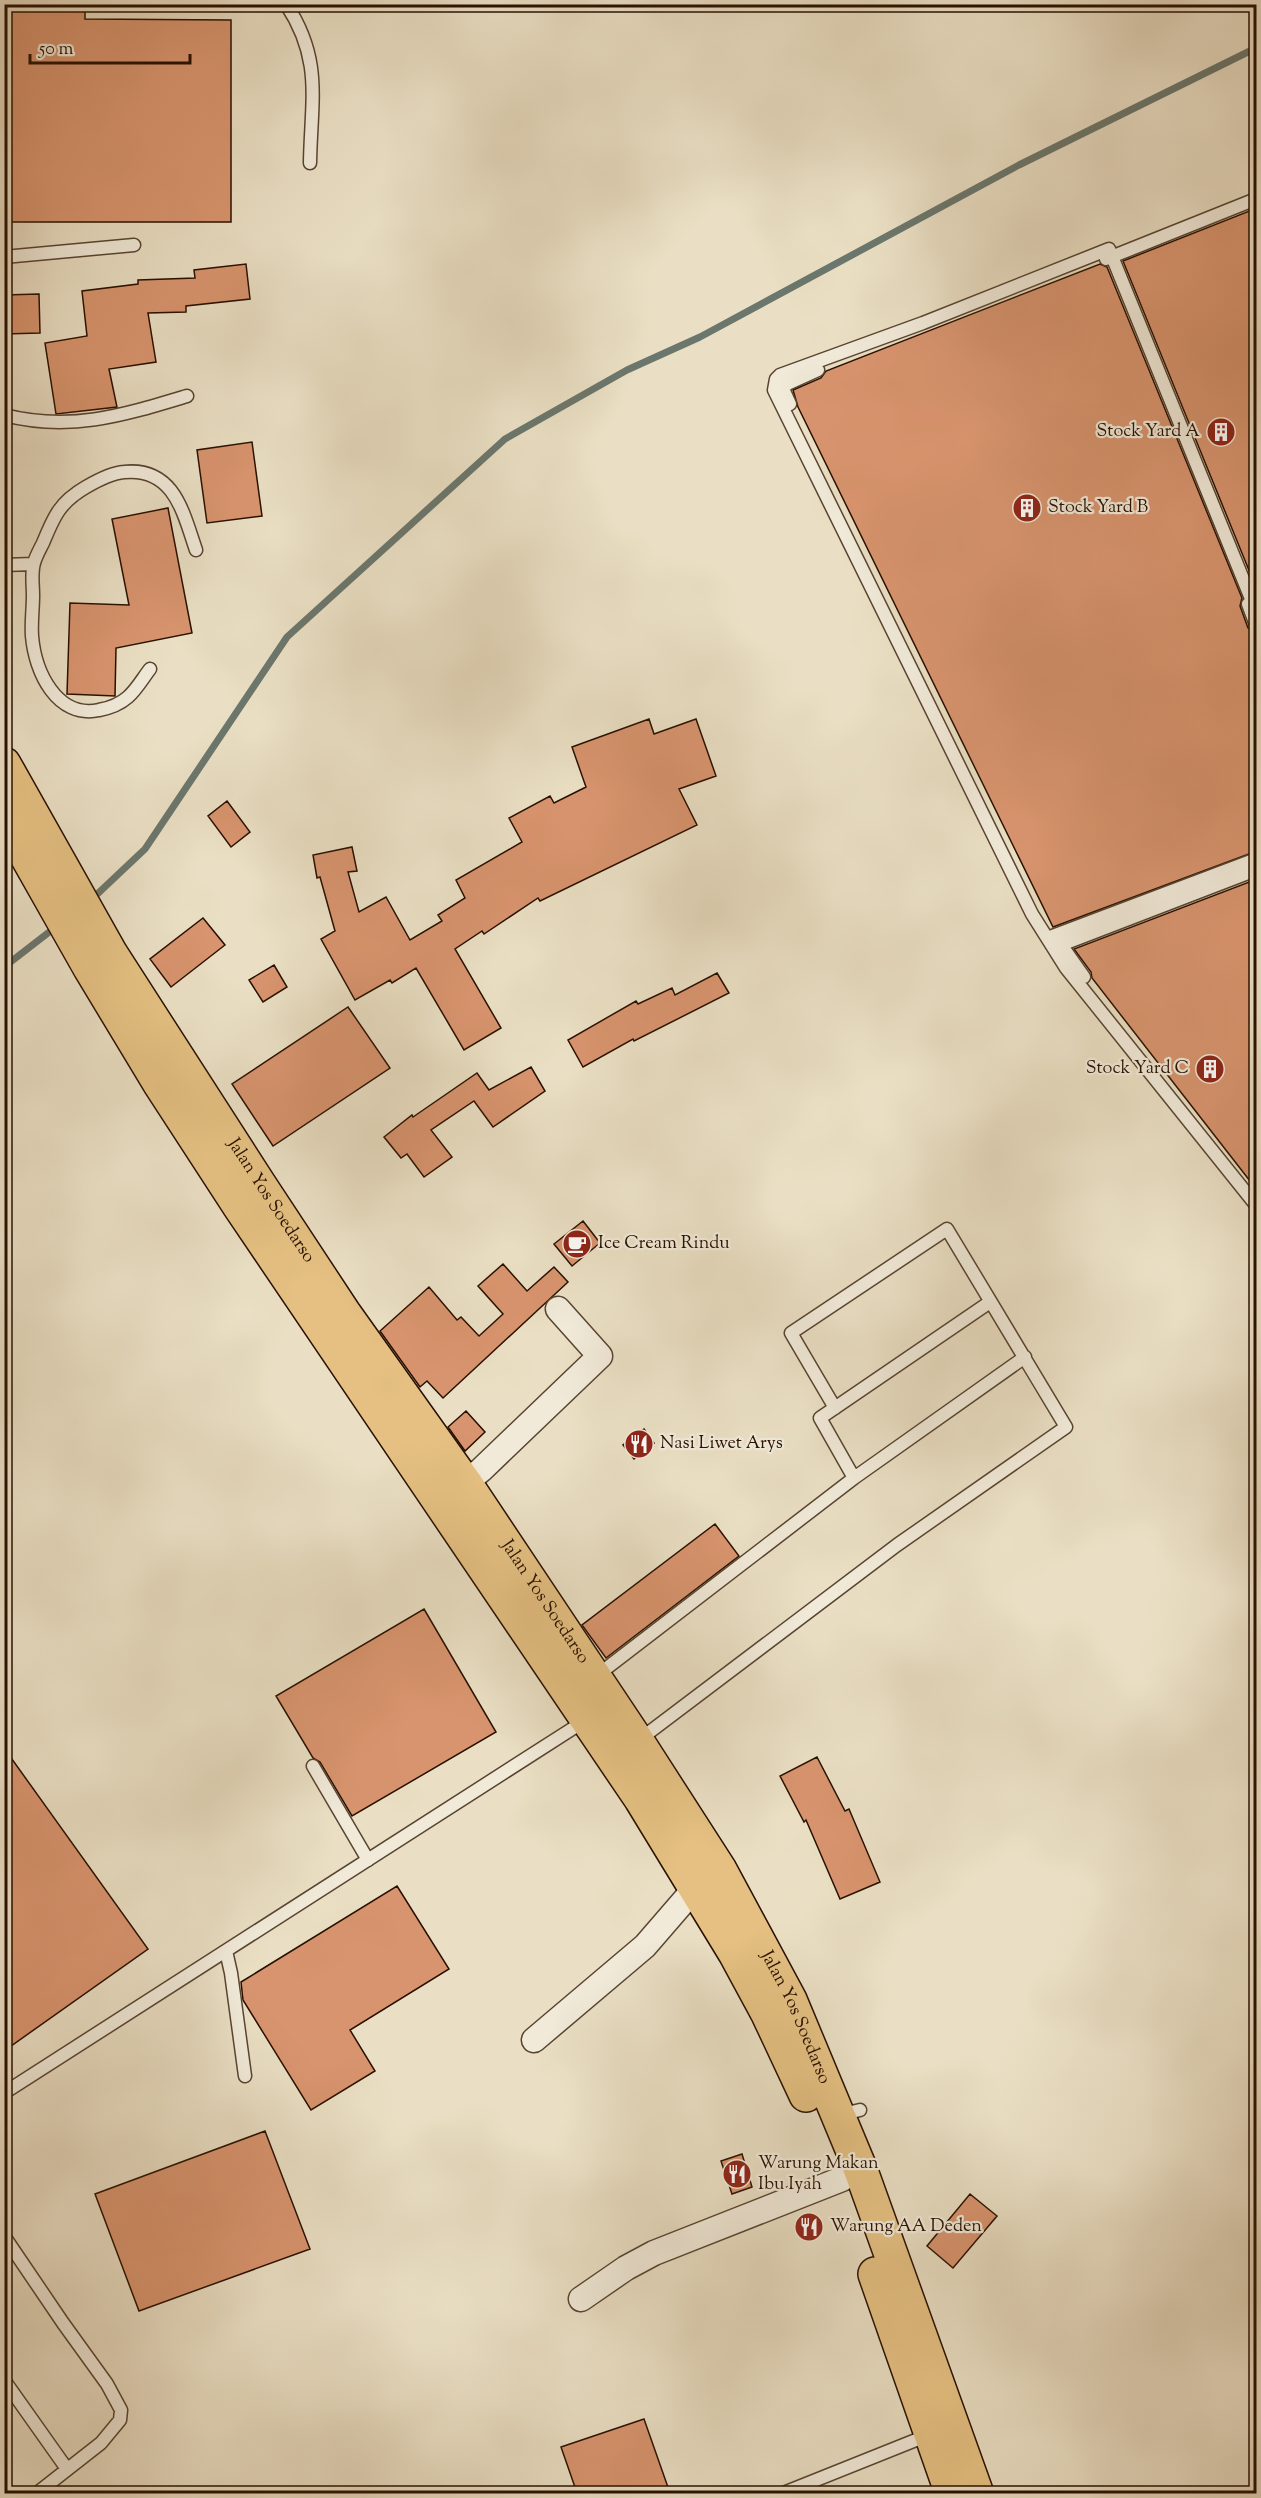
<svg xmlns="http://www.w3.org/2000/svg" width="1261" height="2498" font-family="'Sorts Mill Goudy',serif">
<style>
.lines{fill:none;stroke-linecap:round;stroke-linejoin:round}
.stream{stroke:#6b776d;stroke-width:7}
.building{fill:#d8946e;stroke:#281000;stroke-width:1.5}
.lane-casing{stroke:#584431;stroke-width:15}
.street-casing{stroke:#584431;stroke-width:27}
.highway-casing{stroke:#281000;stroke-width:36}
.lane{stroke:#f1ead9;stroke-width:12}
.street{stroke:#f1ead9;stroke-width:24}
.highway{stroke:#e5c082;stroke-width:33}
.labels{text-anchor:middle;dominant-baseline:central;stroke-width:4.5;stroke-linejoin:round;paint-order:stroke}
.poi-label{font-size:18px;fill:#281000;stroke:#f1ead9;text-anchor:start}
.street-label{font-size:18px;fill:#281000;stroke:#f1ead9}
</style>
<rect width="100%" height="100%" fill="#eadfc4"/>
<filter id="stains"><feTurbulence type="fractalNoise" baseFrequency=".00333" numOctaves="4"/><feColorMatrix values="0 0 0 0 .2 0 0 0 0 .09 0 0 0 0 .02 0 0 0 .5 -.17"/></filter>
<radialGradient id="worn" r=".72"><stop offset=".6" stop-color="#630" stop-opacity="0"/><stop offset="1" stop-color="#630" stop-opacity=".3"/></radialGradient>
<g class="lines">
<!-- stream -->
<path class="stream" d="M92,899l53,-50 142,-212 218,-198 122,-69 73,-33 319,-172 237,-117
M4,967l53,-41"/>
</g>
<!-- building -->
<path class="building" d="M4,4h81v15l146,1v202h-227z
M1257,208v382l-134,-329z
M246,264l4,35 -64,7v6l-38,1 8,49 -47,7 8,38 -61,7 -11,-71 42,-7 -5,-45 56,-7v-4l57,-2 -1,-8z
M1100,264l7,3 135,331 -2,8 8,22 9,5v218l-204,76 -255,-520 -5,-17 28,-12 5,-7z
M39,294l1,39 -36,1v-39z
M252,442l10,74 -55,7 -10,-73z
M168,508l24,125 -76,15 -1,48 -48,-2 3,-91 59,2 -17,-86z
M649,719l5,15 42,-15 20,57 -37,13 18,36 -157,76 -2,-3 -54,36 -2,-3 -27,18 46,79 -37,22 -48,-82 -24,15 -2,-3 -35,20 -34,-61 14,-8 -15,-54 -3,1 -4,-23 39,-8 5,24 -9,1 11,40 27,-15 24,43 32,-19 -4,-6 27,-17 -9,-18 66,-38 -13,-24 41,-22 4,7 32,-16 -14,-40z
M227,801l23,31 -19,15 -23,-31z
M1257,879v311l-165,-212 -1,-6 -17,-23z
M203,918l22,27 -54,42 -21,-28z
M274,965l13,22 -24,15 -14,-22z
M717,973l12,20 -95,48 -1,-2 -50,28 -15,-27 68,-39 2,3 34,-16 3,7z
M348,1007l42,61 -117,78 -41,-62z
M531,1067l14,24 -52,36 -19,-26 -43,29 21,27 -28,20 -17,-23 -6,4 -17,-21 28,-22 1,2 64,-44 12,17z
M583,1221l17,22 -28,23 -18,-22z
M503,1264l24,27 27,-24 14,15 -125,116 -16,-17 -7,6 -40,-56 49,-44 28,33 4,-3 18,19 24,-22 -25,-28z
M466,1411l19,21 -20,19 -17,-24z
M644,1429l10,14 -20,16 -11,-14z
M715,1524l24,32 -133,102 -24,-33z
M424,1609l72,123 -144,84 -32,-54 -7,-4 -37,-62z
M4,1748l144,201 -144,102z
M817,1757l28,54 4,-2 31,73 -40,17 -34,-79 -2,2 -24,-46z
M397,1886l52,83 -99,61 25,41 -64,39 -68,-110 -2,-18z
M265,2131l45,118 -171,62 -44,-117z
M742,2154l10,33 -20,7 -11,-33z
M970,2194l27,22 -44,52 -26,-22z
M644,2419l26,74h-93l-16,-46z"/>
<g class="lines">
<!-- lane casing -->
<g class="lane-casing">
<path id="lane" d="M286,4c37,56 25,96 24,159
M4,257l130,-12
M1106,259l150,-60
M790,404l-6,-13 1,-6 33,-15
M4,415c67,17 120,0 183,-19
M4,565l29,-1
M1248,604l8,21
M1256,611l-147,-362 -186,74 -143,52 -4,4 -2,11 258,524 34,54 190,237
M150,669c-7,9 -13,20 -22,28 -9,8 -18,11 -29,13 -42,9 -64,-38 -67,-74 -1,-13 1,-27 1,-41 0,-10 -2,-22 1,-32 2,-7 6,-14 9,-20 11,-27 17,-41 43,-56 12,-7 25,-14 38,-15 50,-5 59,40 72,78
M1047,938l209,-79
M1060,943l24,34
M1061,945l195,-75
M854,1478l-34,-60 170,-116
M595,1677l259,-199 171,-121
M639,1740l258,-195 169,-118 -119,-198 -156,104 44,75
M313,1766l55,94
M226,1951l5,22 14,103
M4,2093l582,-373
M839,2115l21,-5
M4,2236l59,87 44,61 14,26 -1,10 -19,23 -65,51
M4,2380l63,89
M781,2494l150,-60"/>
</g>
<!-- street casing -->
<g class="street-casing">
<path id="street" d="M465,1483l16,-13 119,-114 -42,-47
M534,2040l111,-94 51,-59
M581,2299l45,-31 28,-15 188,-74"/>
</g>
<!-- highway casing -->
<g class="highway-casing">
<g id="highway">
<path id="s1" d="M4,764l107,190 148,230 85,129 121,170 172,258 83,129 70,130 70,168 117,326"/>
<path d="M4,816l86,152 70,116 80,123 401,592 94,154 33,61 38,81"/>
<path d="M875,2274l77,220"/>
</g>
</g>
<!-- lane -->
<use href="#lane" class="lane"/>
<!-- street -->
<use href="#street" class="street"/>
<!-- highway -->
<use href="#highway" class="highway"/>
</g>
<!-- icons -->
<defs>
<g id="building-disc" transform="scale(1.5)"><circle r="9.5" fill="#8f2418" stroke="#f1ead9"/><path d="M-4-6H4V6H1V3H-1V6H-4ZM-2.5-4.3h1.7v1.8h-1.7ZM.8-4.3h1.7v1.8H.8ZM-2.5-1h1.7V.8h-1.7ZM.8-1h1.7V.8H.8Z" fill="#fff"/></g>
<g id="cafe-disc" transform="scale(1.5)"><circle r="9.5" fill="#8f2418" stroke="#f1ead9"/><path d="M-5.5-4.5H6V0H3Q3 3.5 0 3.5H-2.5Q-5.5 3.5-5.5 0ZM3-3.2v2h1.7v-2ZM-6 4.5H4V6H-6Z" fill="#fff"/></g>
<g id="restaurant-disc" transform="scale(1.5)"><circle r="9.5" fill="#8f2418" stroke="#f1ead9"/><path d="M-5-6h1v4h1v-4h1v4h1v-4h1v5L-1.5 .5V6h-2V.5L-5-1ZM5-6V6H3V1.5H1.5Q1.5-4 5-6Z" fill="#fff"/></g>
</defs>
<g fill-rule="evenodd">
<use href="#building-disc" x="1221" y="432"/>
<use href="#building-disc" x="1027" y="508"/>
<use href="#building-disc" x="1210" y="1069"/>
<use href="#cafe-disc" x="577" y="1244"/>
<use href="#restaurant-disc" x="639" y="1444"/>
<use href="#restaurant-disc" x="737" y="2174"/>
<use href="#restaurant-disc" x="809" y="2227"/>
</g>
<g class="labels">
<!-- poi labels -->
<g class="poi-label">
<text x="1200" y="432" text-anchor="end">Stock Yard A</text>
<text x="1048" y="508">Stock Yard B</text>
<text x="1189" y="1069" text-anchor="end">Stock Yard C</text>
<text x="598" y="1244">Ice Cream Rindu</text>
<text x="660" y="1444">Nasi Liwet Arys</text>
<text x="758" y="2164">Warung Makan<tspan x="758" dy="21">Ibu Iyah</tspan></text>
<text x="830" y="2227">Warung AA Deden</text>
</g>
<!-- street labels -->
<g class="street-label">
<text stroke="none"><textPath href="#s1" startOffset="512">Jalan Yos Soedarso</textPath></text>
<text stroke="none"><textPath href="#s1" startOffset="998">Jalan Yos Soedarso</textPath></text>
<text stroke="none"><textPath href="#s1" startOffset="1484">Jalan Yos Soedarso</textPath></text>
</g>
</g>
<!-- margin -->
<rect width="1261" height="2498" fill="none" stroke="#eadfc4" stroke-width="24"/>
<rect x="6" y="6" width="1249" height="2486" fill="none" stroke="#281000" stroke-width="3"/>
<rect x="12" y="12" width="1237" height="2474" fill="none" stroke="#281000" stroke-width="1.5"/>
<!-- scale -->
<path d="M30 54v9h160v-9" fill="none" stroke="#281000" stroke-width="3"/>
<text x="39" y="54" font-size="18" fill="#281000" stroke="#f1ead9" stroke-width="4.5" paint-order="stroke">50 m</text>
<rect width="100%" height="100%" filter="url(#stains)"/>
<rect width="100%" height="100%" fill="url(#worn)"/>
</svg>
